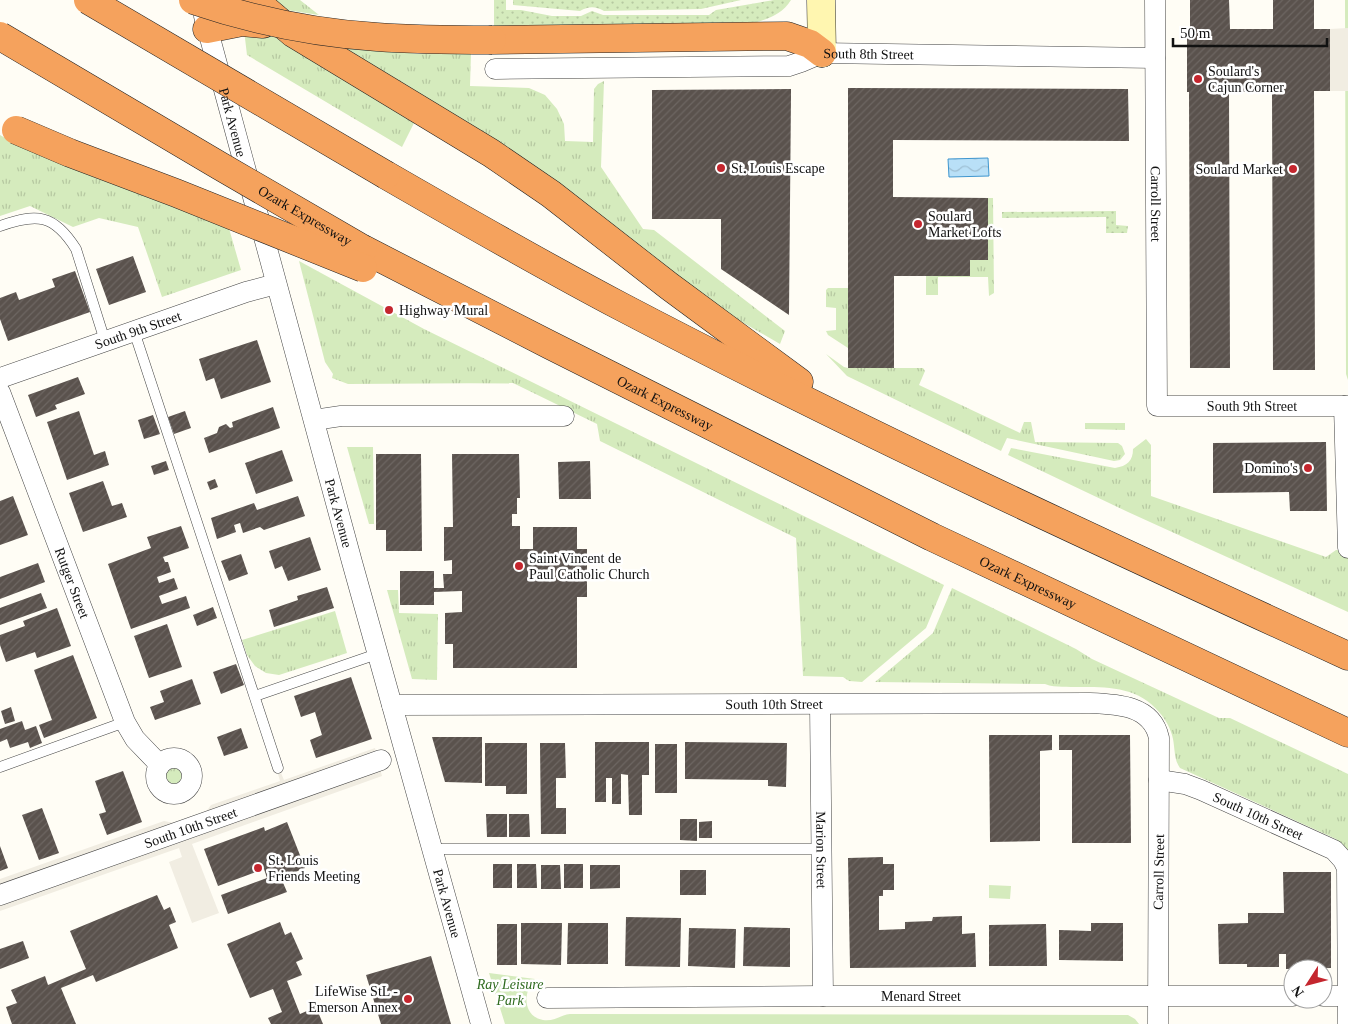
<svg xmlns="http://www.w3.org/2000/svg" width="1348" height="1024" font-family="Georgia,serif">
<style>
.grass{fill:url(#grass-tufts)}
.park{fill:#d5ebbd}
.garden{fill:url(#garden-dots)}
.plaza{fill:#f1ede2}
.water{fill:url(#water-waves);stroke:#3f96cf}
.building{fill:url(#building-hatch)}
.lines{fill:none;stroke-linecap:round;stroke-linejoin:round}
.lane-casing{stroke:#444;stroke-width:11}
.street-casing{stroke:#444;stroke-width:21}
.secondary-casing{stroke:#333;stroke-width:29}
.highway-casing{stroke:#222;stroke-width:29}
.lane{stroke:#fff;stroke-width:10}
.street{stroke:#fff;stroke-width:20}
.secondary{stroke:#fff6b0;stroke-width:28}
.highway{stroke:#f5a25d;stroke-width:28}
.highway-bridge-casing{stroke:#222;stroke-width:29;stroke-linecap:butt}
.highway-bridge{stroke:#f5a25d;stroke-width:28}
.poi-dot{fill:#c4262e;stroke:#fff;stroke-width:2}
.labels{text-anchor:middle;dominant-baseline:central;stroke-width:5;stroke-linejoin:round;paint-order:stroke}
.street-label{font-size:14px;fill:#111;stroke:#fff}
.poi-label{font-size:14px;fill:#111;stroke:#fff;text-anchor:start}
.park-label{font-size:14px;font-style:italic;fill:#2f6b1f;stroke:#fff}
</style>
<defs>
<pattern id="grass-tufts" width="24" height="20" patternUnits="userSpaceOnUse" patternTransform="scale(1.25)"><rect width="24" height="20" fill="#d5ebbd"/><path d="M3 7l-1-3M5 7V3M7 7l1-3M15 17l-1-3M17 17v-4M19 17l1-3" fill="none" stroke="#b6c8a1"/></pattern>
<pattern id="garden-dots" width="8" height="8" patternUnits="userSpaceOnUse" patternTransform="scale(1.25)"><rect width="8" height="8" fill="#d5ebbd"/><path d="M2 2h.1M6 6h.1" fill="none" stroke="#b6c8a1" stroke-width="1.8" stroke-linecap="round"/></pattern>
<pattern id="water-waves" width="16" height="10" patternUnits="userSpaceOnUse" patternTransform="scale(1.25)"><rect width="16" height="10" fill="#b9e0f7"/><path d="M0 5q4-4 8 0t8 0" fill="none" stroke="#9ebfd3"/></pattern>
<pattern id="building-hatch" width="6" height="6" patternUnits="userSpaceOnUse" patternTransform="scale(1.25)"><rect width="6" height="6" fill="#5a524d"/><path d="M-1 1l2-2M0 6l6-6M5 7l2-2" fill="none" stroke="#6d6662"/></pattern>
</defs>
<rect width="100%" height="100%" fill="#fffdf5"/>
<!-- grass -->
<path class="grass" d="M266,0h34l19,15 -45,-7z
M244,30l34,6 138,83 -14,28 -155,-92z
M335,45l83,9 53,-1 -1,33 59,2 16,7 12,14 7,15 1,17 28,1 1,-53 4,-5 6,-3 -3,86 42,62 11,1 131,101 -5,13 -71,-41z
M0,135l12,7 216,83 13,45 -79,27 -24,-70 -39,-9 -26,9 -43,-21 -30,10z
M988,198h5l1,95 -5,3 -1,-19h-50v18h-12v-19h44v-16h18z
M299,261l125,68 520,256 -18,43 -64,54 -13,-1 -6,-4 -40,-1 -7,-138 -196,-97 -3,-17 -84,-41 -165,1 -16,-6 1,-4 -8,-12z
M828,288h20v60l-20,-13 -2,-4 10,-1v-22l-10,-1v-17z
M826,354l18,13 4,1h75l2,3 -6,14 101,48 4,-11h7l4,20 83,1 4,3 3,8 -5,6 -6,1 -107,-23 -6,13 -154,-75z
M1085,423h40v7l-40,-1z
M1146,439l5,6v51l175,61 10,-7h12v62l-220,-100 -120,-57 3,-7 104,20c12,-2 18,-7 18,-19z
M347,447h26l1,77h-5z
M952,588l124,61 16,10 127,59h11l118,56v76l-12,-11 -156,-71c-6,-8 -5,-19 -7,-29 -2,-10 -7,-19 -14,-27 -22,-27 -56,-25 -88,-25 -10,-1 -17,1 -26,-3l-170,-2 58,-49z
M387,590h11l1,23 39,1 -1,66 -25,-1z
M335,611l12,42 -68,22 -13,-2 -11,-7 -8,-11 -5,-15z
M163 777a11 11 0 1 1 22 0a11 11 0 1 1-22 0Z"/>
<!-- park -->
<path class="park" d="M1345,0h3v380l-2,-6z
M989,885l22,1 -1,13 -21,-1z
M489,973l46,6c-12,12 -13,37 8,41 10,2 18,-5 27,-6l558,1 7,4 4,5h-634z"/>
<!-- garden -->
<path class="garden" d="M494,0h12v10h15l31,6h29l11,-5 11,4h106l7,-5 58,-10h17c-8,13 -20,18 -34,22l-263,5z
M513,0h228l-40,9 -97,2c-9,-5 -15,-5 -24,0l-67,-6z
M1116,211v14l12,1 -1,7h-21v-16l-104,1v-6z"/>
<!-- plaza -->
<path class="plaza" d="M1348,28v63h-18v-62z
M375,748l7,28 -190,68 27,69 -27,10 -23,-61 13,-5 -3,-9 -179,63v-32l164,-58 10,2 31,-10 6,-8 69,-24 -2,-7 3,-1 3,7z"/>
<!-- water -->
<path class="water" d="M988,158l1,18 -40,1 -1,-18z"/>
<!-- building -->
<path class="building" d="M1190,0h39l1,29h43v-29h41v29h16v62h-16l1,279h-42l-1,-278h-43l1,276h-40l-1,-276h-2v-63h3z
M848,88l280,1 1,52 -236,-1v57l95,1v62h-18v16h-76v92h-46z
M791,89v5l-2,221 -68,-46v-50h-69v-129z
M133,256l13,36 -37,13 -13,-36z
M75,271l15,41 -82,29 -8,-22v-21l16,-6 3,8 36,-13 -3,-8z
M257,340l14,42 -50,17 -7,-21 -8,3 -7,-22z
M78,377l7,17 -30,11 2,4 -21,8 -8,-22z
M273,407l7,21 -71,25 -5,-15 13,-5 2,-6 7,-3 4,4 3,-1 -1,-5z
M79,411l15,44 11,-4 4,14 -42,15 -20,-58z
M185,411l6,17 -17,6 -6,-17z
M153,415l7,19 -16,5 -6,-19z
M1326,442l1,69h-37l-1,-19 -76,1v-50z
M282,450l11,31 -37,13 -11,-31z
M376,454h45l1,97h-36v-21h-10z
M452,454h67l1,44h-3v16h-5v12h8v23h13v-22h44v22h10v48h-10v71h-124v-24h-8v-31l17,-1v-21l-28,1v13h-34v-34h34v17h10l-1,-14h9v-14l-8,1v-34h9z
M166,461l3,9 -15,5 -3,-9z
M590,461l1,38h-32l-1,-37z
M215,479l3,8 -8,3 -3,-8z
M103,481l9,25 10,-3 5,14 -44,15 -14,-39z
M13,496l15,39 -28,10v-44z
M298,496l7,20 -41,14 -4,-3 -17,6 -3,-10 -6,2 2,7 -19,7 -6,-21 43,-15 3,7z
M181,526l8,22 -26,9 2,5h3l3,10 -14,5 2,6 15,-5 4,11 -19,7 3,8 24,-8 4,12 -59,21 -23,-65 43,-16 -4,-11z
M310,537l11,33 -33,11 -6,-15 -7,3 -6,-18z
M241,554l7,20 -19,7 -8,-20z
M38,563l7,19 -45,17v-22z
M327,587l7,21 -60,19 -5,-17 29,-10 -1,-4z
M41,593l6,15 -47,17v-17z
M213,607l4,11 -20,8 -4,-11z
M57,608l14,38 -34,12 -2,-6 -29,10 -6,-17v-10l25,-9 -2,-5z
M167,624l15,43 -33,11 -15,-42z
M73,655l24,63 -53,20 -5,-13 13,-5 -18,-50z
M236,664l8,21 -23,9 -8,-22z
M351,677l21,62 -56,19 -6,-18 12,-5 -7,-23 -14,5 -7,-21z
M192,679l9,25 -46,16 -5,-13 14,-5 -4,-11z
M11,707l4,14 -10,3 -4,-13z
M22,721l3,9 11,-4 6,17 -12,5 -2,-6 -18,6 -3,-9 -7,3v-13z
M241,728l7,20 -24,8 -7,-19z
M989,735h63v15l-12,1v90l-50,1z
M1059,735h71l1,108h-59v-93h-13z
M432,737h50v46l-37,-1z
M595,742h54v33h-7v40h-13l-1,-40 -7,-1v30h-9v-26h-6v24h-11z
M685,742l102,1 -1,44 -18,-1v-6l-83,-1z
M485,743h42v51h-21v-8h-21z
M540,743h25l1,35h-10v30h10v26h-25z
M655,744h22v49h-22z
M123,771l19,51 -35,13 -8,-21 7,-2 -11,-31z
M42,808l17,45 -20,7 -17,-45z
M486,814h21v23h-20z
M509,814h20l1,23h-21z
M680,819h17v22l-17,-1z
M712,821v17h-13v-16z
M287,822l18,46 -24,10 6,14 -59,22 -7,-19 46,-17 -3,-9 -46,17 -14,-37 60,-22 1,4z
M0,846l8,22 -8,3z
M883,857v7h11v26h-11v6h-4v34l26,-1v-7l27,-1 1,-4 29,-1v18l13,-1 1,34 -126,1 -2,-110z
M493,864h19v24h-19z
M517,864h19l1,24h-20z
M564,864h19v24h-19z
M541,865h19l1,24h-20z
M590,865h30v23l-30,1z
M680,870h26v25h-26z
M1283,872h48v96l-45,1v-15h-7v13h-32v-3h-28l-1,-40 30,-1v-10h36z
M157,895l7,15 6,-3 6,15 -7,3 9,23 -82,34 -3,-7 -32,13 15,36h-64l-6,-17 11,-4 -6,-13 34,-14 3,9 38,-16 -16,-38z
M626,917l55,1 -1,49 -55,-1z
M280,922l5,13 6,-3 12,27 -7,3 6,13 -15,6 13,33 16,-7 7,17h-52l-3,-6 14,-6 -9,-23 -23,9 -23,-54z
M521,923h41l-1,42 -40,-1z
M568,923h40v41h-41z
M1091,923h32v38l-64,-1v-30l32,1z
M497,924h20v41h-20z
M1044,924h2l1,42h-58v-41z
M744,927l46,1v39l-47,-1z
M689,928l47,1 -1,39 -47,-2z
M23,941l6,17 -29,11v-20z
M431,956l20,68h-70l-15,-49z"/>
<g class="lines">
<!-- lane casing -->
<g class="lane-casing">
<path id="lane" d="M0,226c37,-13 54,-12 76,23l29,92
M134,331l144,437
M255,696l122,-42
M0,767l125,-45
M433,849h388"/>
</g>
<!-- street casing -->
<g class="street-casing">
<g id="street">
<path id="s1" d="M1155,0l2,406h191"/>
<path id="s2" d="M204,16l148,546 129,462"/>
<path id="s3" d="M495,69l294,-3 12,-4 21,-9 333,5"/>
<path id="s4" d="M0,378l246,-86 30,-8"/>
<path id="s5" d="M0,392l125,330 10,17 25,26"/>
<path d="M1344,406l4,142"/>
<path d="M314,420l27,-4h223"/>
<path id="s6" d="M392,705l697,-2c28,1 63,2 70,35l-1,286"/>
<path id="s7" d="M820,705l3,291"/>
<circle cx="174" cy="776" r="18"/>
<path id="s8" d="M1159,780l26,4 16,6 133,60 9,10 4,8 1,156"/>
<path id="s9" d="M0,895l381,-135"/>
<path d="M1323,996h25"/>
<path id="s10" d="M547,998l276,-2h470"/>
</g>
</g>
<!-- secondary casing -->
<g class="secondary-casing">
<path id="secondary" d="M821,0l1,53"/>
</g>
<!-- highway casing -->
<g class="highway-casing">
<g id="highway">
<path d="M254,0l39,33 198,120 60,41 118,92 130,96"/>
<path d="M207,29l35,-7 21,2"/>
<path d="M492,40l295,-4 23,8 12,9"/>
<path d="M386,175c78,45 156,90 236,132 238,125 482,237 726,349"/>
<path id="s11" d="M363,249l187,96 382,192 416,196"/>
</g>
</g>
<!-- lane -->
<use href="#lane" class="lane"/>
<!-- street -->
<use href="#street" class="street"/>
<!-- secondary -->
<use href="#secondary" class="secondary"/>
<!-- highway -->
<use href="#highway" class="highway"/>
<!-- highway-bridge casing -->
<g class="highway-bridge-casing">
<g id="highway-bridge">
<path d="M88,0l298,175"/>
<path d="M193,0c59,20 123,33 184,37 39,3 77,3 115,3"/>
<path id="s12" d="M0,36l220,130 143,83"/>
<path d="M16,130l54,23 106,40 187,75"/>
</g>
</g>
<!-- highway-bridge -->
<use href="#highway-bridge" class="highway-bridge"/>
</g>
<!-- markers -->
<g class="poi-dot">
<circle cx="1198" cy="79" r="5"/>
<circle cx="721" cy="168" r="5"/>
<circle cx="1293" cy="169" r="5"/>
<circle cx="918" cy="224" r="5"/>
<circle cx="389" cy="310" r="5"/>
<circle cx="1308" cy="468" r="5"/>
<circle cx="519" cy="566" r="5"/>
<circle cx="258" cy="868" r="5"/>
<circle cx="408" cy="999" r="5"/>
</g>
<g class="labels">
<!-- street labels -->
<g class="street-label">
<text stroke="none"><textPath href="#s3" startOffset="376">South 8th Street</textPath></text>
<text stroke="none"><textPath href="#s2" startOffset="110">Park Avenue</textPath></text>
<text stroke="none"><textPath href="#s1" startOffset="204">Carroll Street</textPath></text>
<text stroke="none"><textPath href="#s12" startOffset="354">Ozark Expressway</textPath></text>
<text stroke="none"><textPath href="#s4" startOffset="146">South 9th Street</textPath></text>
<text stroke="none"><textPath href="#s11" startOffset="339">Ozark Expressway</textPath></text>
<text stroke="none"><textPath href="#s1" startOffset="501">South 9th Street</textPath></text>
<text stroke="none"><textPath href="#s2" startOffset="515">Park Avenue</textPath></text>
<text stroke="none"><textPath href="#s11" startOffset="744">Ozark Expressway</textPath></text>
<text stroke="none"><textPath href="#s5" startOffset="204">Rutger Street</textPath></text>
<text stroke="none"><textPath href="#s6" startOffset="382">South 10th Street</textPath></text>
<text stroke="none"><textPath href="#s8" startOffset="106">South 10th Street</textPath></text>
<text stroke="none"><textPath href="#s9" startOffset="202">South 10th Street</textPath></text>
<text stroke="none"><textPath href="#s7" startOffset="145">Marion Street</textPath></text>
<text transform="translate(1159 872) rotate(-89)">Carroll Street</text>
<text stroke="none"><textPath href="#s2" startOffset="920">Park Avenue</textPath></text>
<text stroke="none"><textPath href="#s10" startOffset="374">Menard Street</textPath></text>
</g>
<!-- poi labels -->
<g class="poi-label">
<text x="1208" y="71">Soulard's<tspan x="1208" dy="16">Cajun Corner</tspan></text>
<text x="731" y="168">St. Louis Escape</text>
<text x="1283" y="169" text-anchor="end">Soulard Market</text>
<text x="928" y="216">Soulard<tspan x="928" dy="16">Market Lofts</tspan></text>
<text x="399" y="310">Highway Mural</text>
<text x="1298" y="468" text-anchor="end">Domino's</text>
<text x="529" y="558">Saint Vincent de<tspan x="529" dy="16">Paul Catholic Church</tspan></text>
<text x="268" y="860">St. Louis<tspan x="268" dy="16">Friends Meeting</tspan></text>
<text x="398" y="991" text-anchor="end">LifeWise StL -<tspan x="398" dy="16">Emerson Annex</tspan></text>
</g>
<!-- park labels -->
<g class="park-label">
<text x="510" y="984">Ray Leisure<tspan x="510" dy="16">Park</tspan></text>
</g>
</g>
<!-- north arrow -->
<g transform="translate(1308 984) rotate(234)"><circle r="24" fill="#ffffff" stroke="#a0a0a0"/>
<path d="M0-4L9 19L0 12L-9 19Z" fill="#c4262e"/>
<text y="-8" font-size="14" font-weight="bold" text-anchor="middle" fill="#111111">N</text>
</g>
<!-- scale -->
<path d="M1173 38v8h154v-8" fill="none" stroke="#111111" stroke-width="2.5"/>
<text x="1180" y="38" font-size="15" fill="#111111" stroke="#ffffff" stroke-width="4" paint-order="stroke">50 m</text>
</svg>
